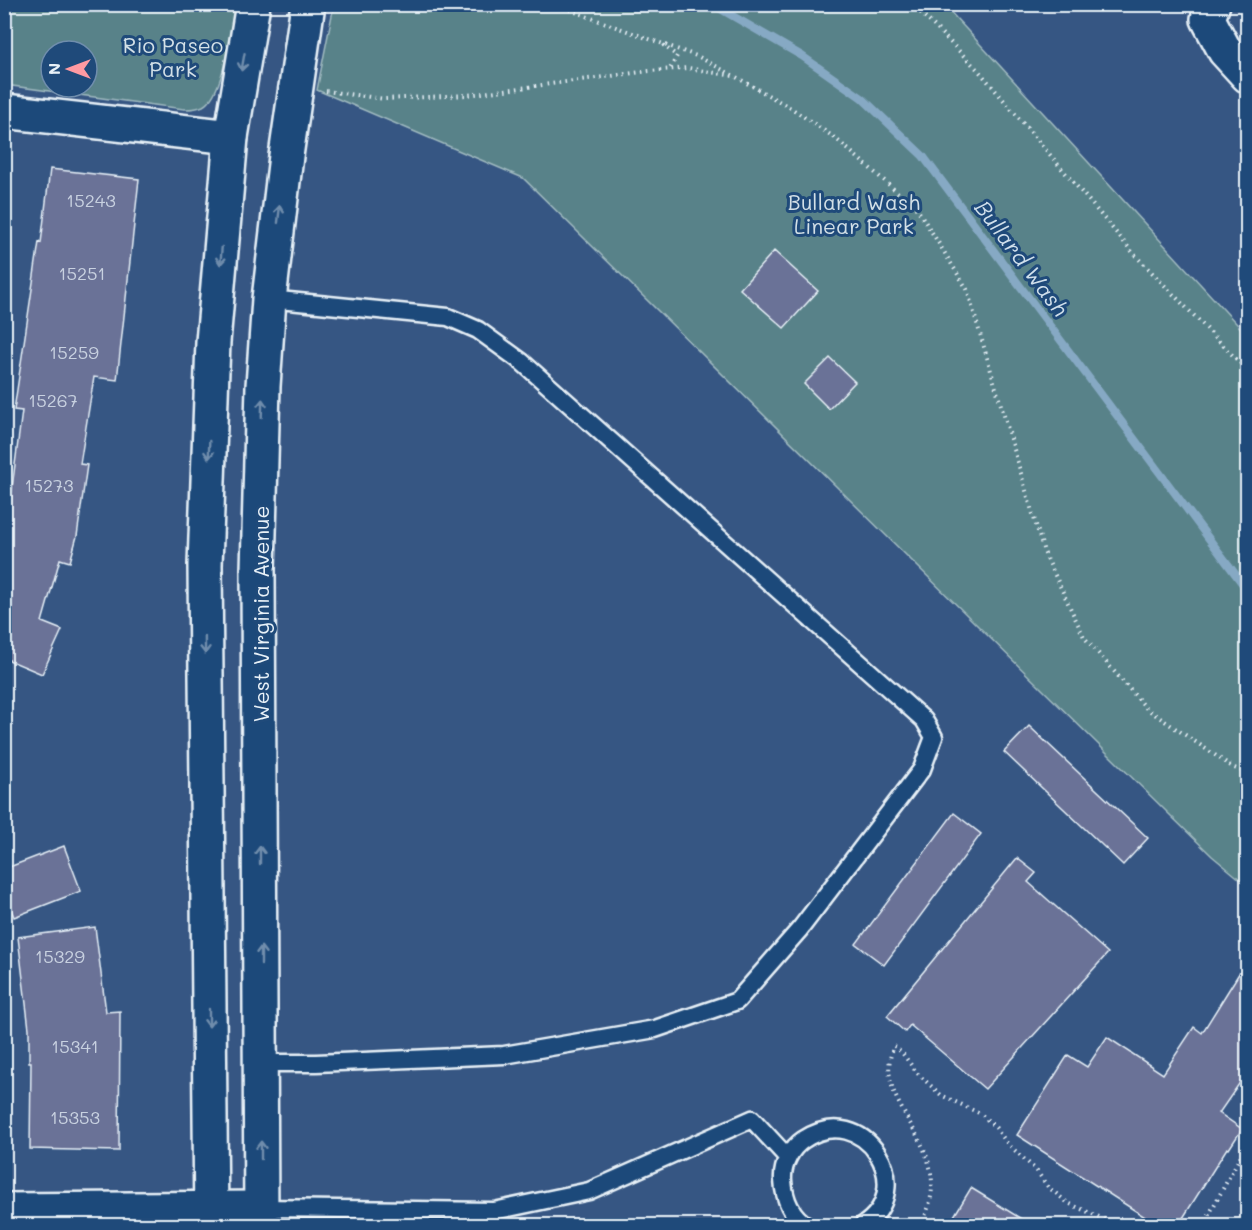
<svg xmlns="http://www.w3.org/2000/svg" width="1252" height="1230" font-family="Mali,sans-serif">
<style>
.green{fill:#598289;stroke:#a0bac0;stroke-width:1.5;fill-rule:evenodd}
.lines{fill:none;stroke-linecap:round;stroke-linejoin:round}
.stream{stroke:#86a9c4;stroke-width:8}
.building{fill:#6a7297;stroke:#e8f1f8;stroke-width:1.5}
.lane-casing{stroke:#e8f1f8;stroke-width:21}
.street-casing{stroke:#e8f1f8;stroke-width:38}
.secondary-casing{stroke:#e8f1f8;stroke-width:38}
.path{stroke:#e8f1f8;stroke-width:4;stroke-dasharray:1.5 4.5;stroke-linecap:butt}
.lane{stroke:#1f4a7a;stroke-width:16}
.street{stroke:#1f4a7a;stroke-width:33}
.secondary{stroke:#1f4a7a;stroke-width:33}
.oneway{stroke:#6f8dac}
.labels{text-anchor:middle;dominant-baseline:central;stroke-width:6;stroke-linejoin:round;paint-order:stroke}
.number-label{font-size:18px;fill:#c8d1e0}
.park-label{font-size:21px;fill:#d3e0e7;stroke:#1f4a7a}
.street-label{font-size:21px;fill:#e8f1f8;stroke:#1f4a7a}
.water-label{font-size:22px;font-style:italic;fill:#d0dfeb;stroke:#1f4a7a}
</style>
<rect width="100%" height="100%" fill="#365683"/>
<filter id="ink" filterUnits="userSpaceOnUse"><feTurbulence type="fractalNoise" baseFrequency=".0167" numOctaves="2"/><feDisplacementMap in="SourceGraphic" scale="12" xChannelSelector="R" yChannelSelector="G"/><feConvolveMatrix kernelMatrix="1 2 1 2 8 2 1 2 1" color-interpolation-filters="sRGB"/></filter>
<g filter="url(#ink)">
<!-- green -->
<path class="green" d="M5,4h230v1c-5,24 -10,89 -32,101 -6,3 -13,3 -19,3l-179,-24zM51,51h36v36h-36z
M334,5h610l303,330v550l-35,-29 -41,-40 -648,-638 -206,-88z"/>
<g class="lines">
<!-- stream -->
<path class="stream" d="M712,4l90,52 60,42 61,58 325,435"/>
</g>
<!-- building -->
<path class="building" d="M50,169l89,10 -22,201 -23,-3 -14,87 7,1 -10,71 -7,26 -10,-3 -18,63 20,8 -20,44 -38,-16v-133l3,1 15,-115 -8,-1 25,-168 2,1z
M774,251l44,40 -34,37 -44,-39z
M830,358l25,24 -26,27 -25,-25z
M1029,726l119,112 -25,27 -119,-113z
M954,813l27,21 -97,131 -28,-21z
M64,846l17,45 -67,26 -10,-25v-23z
M1017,858l19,15 -8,9 80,71 -123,136 -75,-64 -5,7 -18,-16z
M95,927l11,85 14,-1 -1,140 -89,-2 1,-87h-2v-33l-11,-92z
M1248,959v112l-29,42 23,16 -13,20 -2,-1 -49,78h-19l-142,-91 51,-80 19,12 20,-30 56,37 31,-47 8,6z
M971,1188l62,38h-85z"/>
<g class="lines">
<!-- lane casing -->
<g class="lane-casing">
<path id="lane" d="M260,1063h56l188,-8 151,-26 82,-28 63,-72 122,-160 12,-32 -10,-17 -402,-358 -44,-32 -30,-13 -179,-18
M261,1208l233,3 95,-20 163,-72 36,39
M808,1226c-17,-10 -24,-28 -25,-46 -1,-15 8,-32 20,-40 62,-42 117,50 59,86"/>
</g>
<!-- street casing -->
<g class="street-casing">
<path id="street" d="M1213,4l-5,15 17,32 23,25
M4,111l227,26
M4,1210l257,-2"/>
</g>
<!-- secondary casing -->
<g class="secondary-casing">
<path id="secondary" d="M211,1226l-6,-661 8,-223 18,-205 22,-133
M261,1226l-3,-656 5,-184 6,-87 17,-143 22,-152"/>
</g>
<!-- path -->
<path class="path" d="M553,4l146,53 37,20 55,31 44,30 83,72 49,79 77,263 40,85 63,72 87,59 14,5
M912,4l67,67 156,184 113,116
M663,45l14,11 -7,13
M326,91l59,8 82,-4 182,-24 39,-3 45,8
M920,1226c45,-79 -53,-118 -26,-180l9,8 14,19 24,22 40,19 15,14 11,15 29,27 12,17 20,16 40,18 4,5
M1203,1226l45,-84"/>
<!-- lane -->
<use href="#lane" class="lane"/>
<!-- street -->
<use href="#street" class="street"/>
<!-- secondary -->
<use href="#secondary" class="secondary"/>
</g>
<!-- one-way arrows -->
<defs><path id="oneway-shaft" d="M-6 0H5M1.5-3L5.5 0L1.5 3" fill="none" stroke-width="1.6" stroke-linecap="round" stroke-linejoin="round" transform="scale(1.5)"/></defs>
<g class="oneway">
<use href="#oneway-shaft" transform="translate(243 62) rotate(100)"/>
<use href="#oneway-shaft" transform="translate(279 214) rotate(-83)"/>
<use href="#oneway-shaft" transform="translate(221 256) rotate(95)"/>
<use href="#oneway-shaft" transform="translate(262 408) rotate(-88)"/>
<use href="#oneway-shaft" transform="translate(209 450) rotate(92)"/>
<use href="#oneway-shaft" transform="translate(205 645) rotate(89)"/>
<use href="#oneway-shaft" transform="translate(260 855) rotate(-90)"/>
<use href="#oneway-shaft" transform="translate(261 955) rotate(-90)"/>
<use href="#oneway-shaft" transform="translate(209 1018) rotate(90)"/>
<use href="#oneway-shaft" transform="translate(261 1150) rotate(-90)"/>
</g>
</g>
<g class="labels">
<!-- number labels -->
<g class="number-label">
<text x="91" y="200">15243</text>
<text x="82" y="273">15251</text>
<text x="74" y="352">15259</text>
<text x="53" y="400">15267</text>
<text x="49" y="485">15273</text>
<text x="60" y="956">15329</text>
<text x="75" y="1046">15341</text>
<text x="75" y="1117">15353</text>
</g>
<!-- park labels -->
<g class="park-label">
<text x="173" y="44">Rio Paseo<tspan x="173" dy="24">Park</tspan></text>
<text x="854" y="201">Bullard Wash<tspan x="854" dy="24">Linear Park</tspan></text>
</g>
<!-- street labels -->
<g class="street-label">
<text transform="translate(260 614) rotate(-90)">West Virginia Avenue</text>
</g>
<!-- water labels -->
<g class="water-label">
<text transform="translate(1022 258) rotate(53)">Bullard Wash</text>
</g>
</g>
<!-- margin -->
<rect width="1252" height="1230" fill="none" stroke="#1f4a7a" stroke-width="24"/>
<rect x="12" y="12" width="1228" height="1206" fill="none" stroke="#e8f1f8" stroke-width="2" filter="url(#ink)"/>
<!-- north arrow -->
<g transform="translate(69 69) rotate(270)"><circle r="28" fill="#1f4a7a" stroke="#6f8dac" stroke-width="1.5"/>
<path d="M0-4.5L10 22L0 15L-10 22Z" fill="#ff9aa2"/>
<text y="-9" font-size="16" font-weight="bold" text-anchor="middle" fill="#e8f1f8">N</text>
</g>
</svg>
